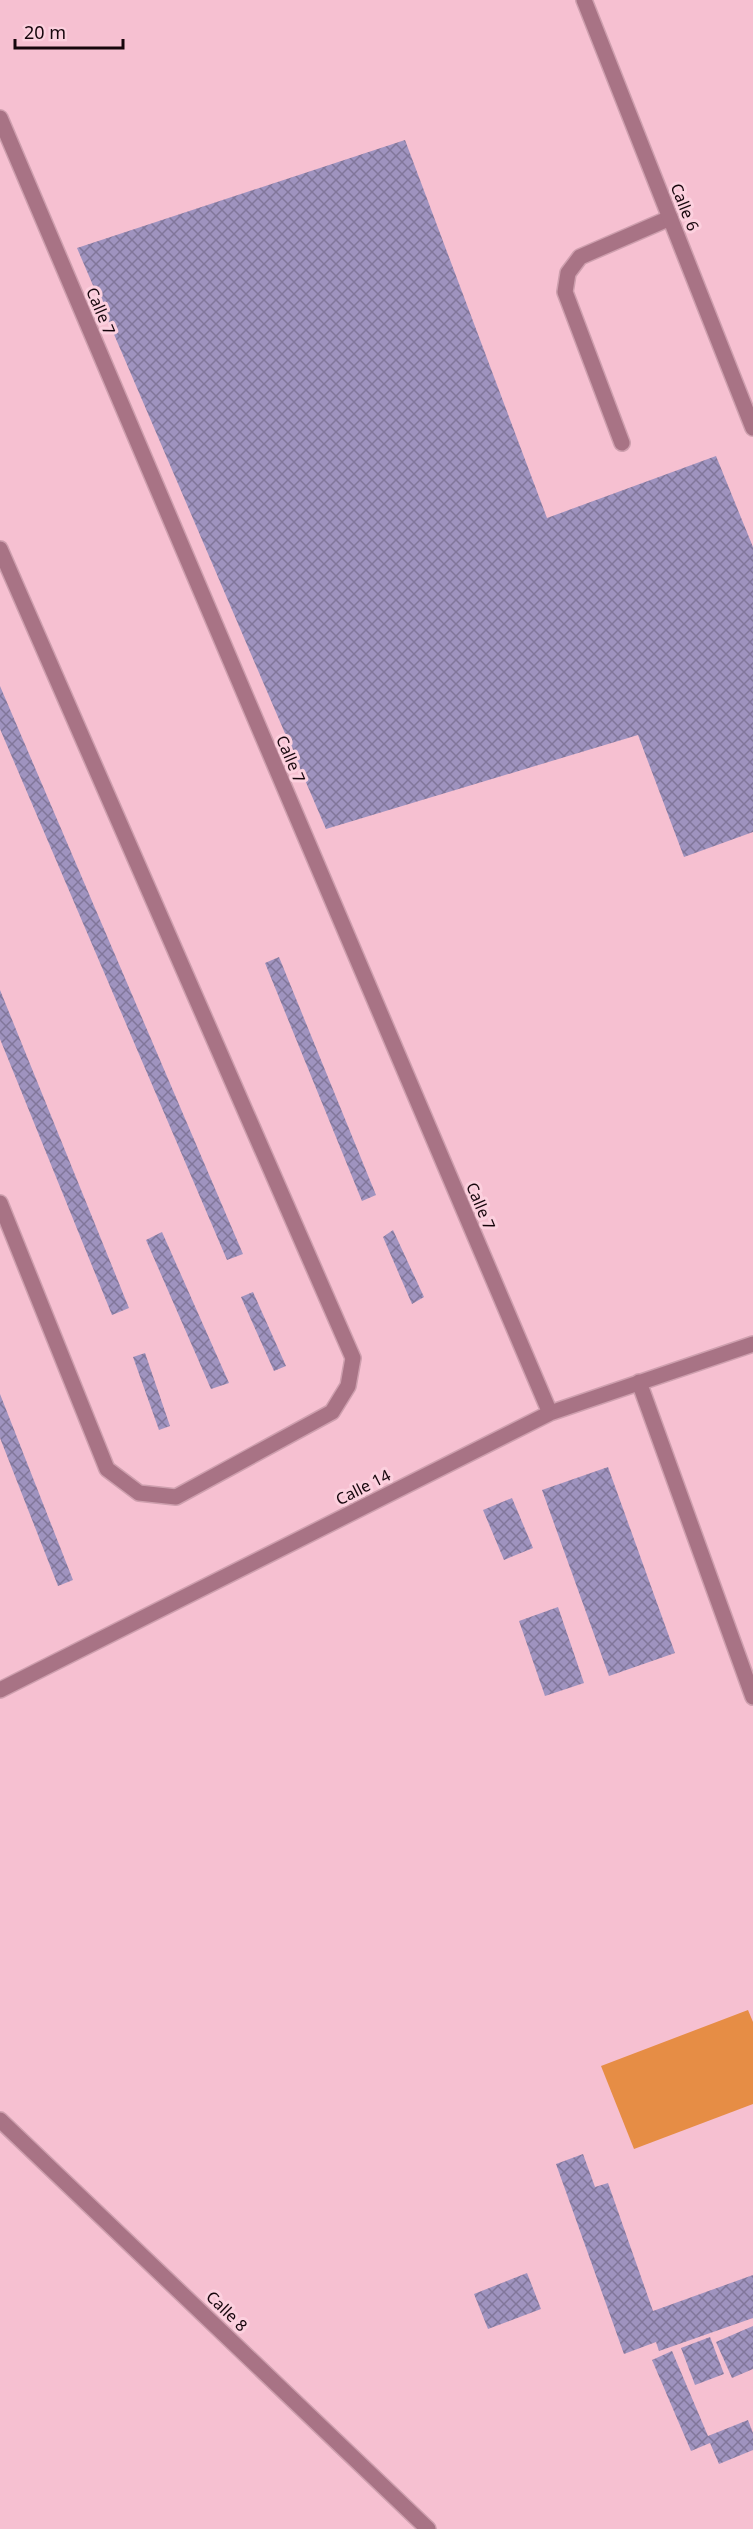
<svg xmlns="http://www.w3.org/2000/svg" width="753" height="2529" font-family="'Noto Sans',sans-serif">
<style>
.grass{fill:#e68d45}
.building{fill:url(#building-cross-hatch)}
.lines{fill:none;stroke-linecap:round;stroke-linejoin:round}
.service-casing{stroke:#ce9fae;stroke-width:18}
.minor-casing{stroke:#ce9fae;stroke-width:18}
.service{stroke:#a87385;stroke-width:15}
.minor{stroke:#a87385;stroke-width:15}
.labels{text-anchor:middle;dominant-baseline:central;stroke-width:6;stroke-linejoin:round;paint-order:stroke}
.street-label{font-size:16px;fill:#16060c;stroke:#fcd0de}
</style>
<defs>
<pattern id="building-cross-hatch" width="8" height="8" patternUnits="userSpaceOnUse" patternTransform="scale(1.5)"><rect width="8" height="8" fill="#9f93bf"/><path d="M0 0l8 8M0 8l8-8" fill="none" stroke="#81769a"/></pattern>
</defs>
<rect width="100%" height="100%" fill="#f6c0d1"/>
<!-- grass -->
<path class="grass" d="M748,2010l5,12v82l-119,45 -33,-83z"/>
<!-- building -->
<path class="building" d="M405,140l142,378 169,-62 37,91v285l-69,25 -46,-122 -312,94 -249,-581z
M0,686l243,568 -16,6 -227,-531z
M279,957l97,238 -14,6 -97,-238z
M0,990l129,318 -17,7 -112,-276z
M393,1230l31,67 -12,7 -29,-67z
M162,1232l67,151 -18,6 -65,-149z
M253,1292l33,74 -12,5 -33,-74z
M145,1353l25,73 -11,4 -26,-73z
M0,1394l73,186 -15,6 -58,-148z
M608,1467l67,186 -66,23 -67,-186z
M512,1498l21,50 -29,12 -21,-50z
M558,1607l26,76 -39,13 -26,-75z
M583,2154l12,33 13,-4 45,128 100,-36v43l-94,33 -3,-9 -32,12 -68,-190z
M527,2273l14,36 -53,20 -14,-35z
M753,2326v43l-21,9 -16,-36z
M710,2337l14,37 -29,11 -14,-37z
M672,2351l36,85 40,-16 5,13v17l-34,14 -9,-21 -19,8 -39,-91z"/>
<g class="lines">
<!-- service casing -->
<g class="service-casing">
<path id="service" d="M622,443l-57,-151 3,-19 12,-16 90,-39
M0,549l353,809 -5,28 -16,26 -156,85 -37,-4 -32,-24 -107,-266"/>
</g>
<!-- minor casing -->
<g class="minor-casing">
<path id="minor" d="M584,0l169,428
M0,118l550,1295
M639,1382l114,315
M0,1690l550,-277 203,-69
M0,2120l428,409"/>
</g>
<!-- service -->
<use href="#service" class="service"/>
<!-- minor -->
<use href="#minor" class="minor"/>
</g>
<g class="labels">
<!-- street labels -->
<g class="street-label">
<text transform="translate(685 207) rotate(68)">Calle 6</text>
<text transform="translate(101 311) rotate(67)">Calle 7</text>
<text transform="translate(291 759) rotate(67)">Calle 7</text>
<text transform="translate(481 1206) rotate(67)">Calle 7</text>
<text transform="translate(363 1487) rotate(-27)">Calle 14</text>
<text transform="translate(227 2311) rotate(44)">Calle 8</text>
</g>
</g>
<!-- scale -->
<path d="M15 39v9h108v-9" fill="none" stroke="#16060c" stroke-width="3"/>
<text x="24" y="39" font-size="18" fill="#16060c" stroke="#fcd0de" stroke-width="4.5" paint-order="stroke">20 m</text>
</svg>
